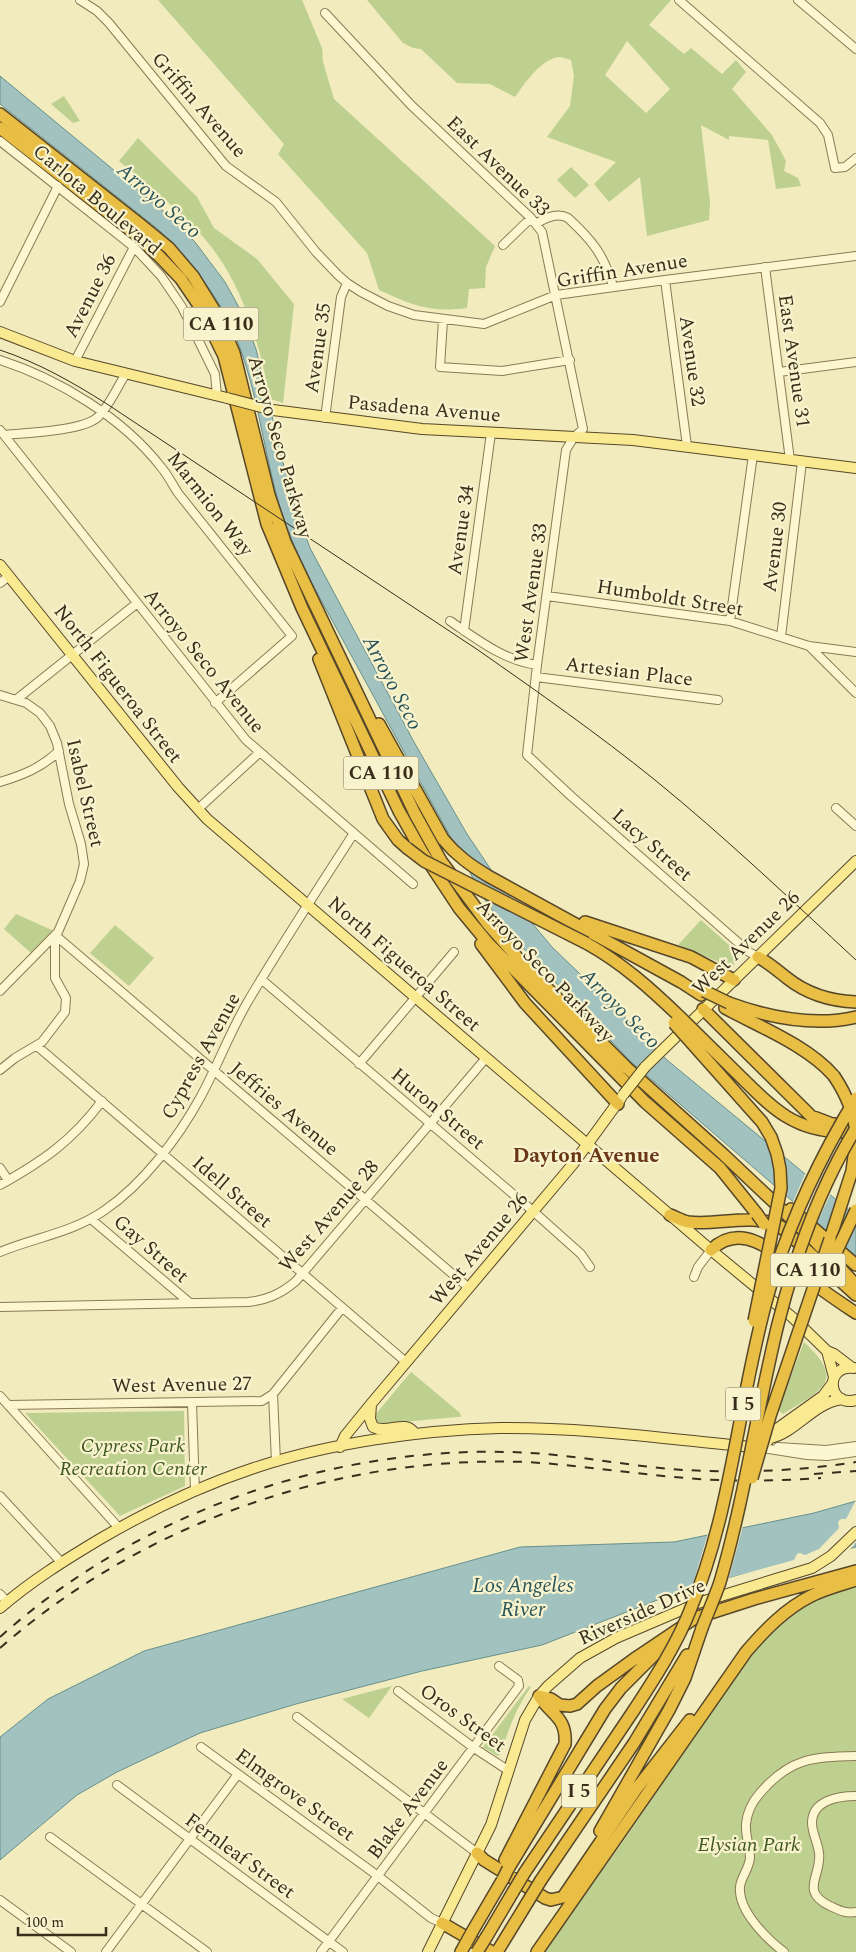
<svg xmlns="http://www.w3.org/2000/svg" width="856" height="1952" font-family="Spectral,serif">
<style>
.green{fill:#bdd090;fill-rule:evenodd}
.water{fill:#a1c2be;stroke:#68908d}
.pier{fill:#f1ebbd}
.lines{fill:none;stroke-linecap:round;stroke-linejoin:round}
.minor-casing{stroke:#8a7b55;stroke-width:10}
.major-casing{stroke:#57472a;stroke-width:12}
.highway-casing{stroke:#57472a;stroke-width:14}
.minor{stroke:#fcf6d1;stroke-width:8}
.major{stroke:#f9ea91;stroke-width:10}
.highway{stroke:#e9be45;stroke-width:11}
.tram{stroke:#382e1b;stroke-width:1}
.rail{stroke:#382e1b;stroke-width:2;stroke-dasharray:9 9;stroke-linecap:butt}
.major-bridge-casing{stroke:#57472a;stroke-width:12;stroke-linecap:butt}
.highway-bridge-casing{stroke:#57472a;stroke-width:14;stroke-linecap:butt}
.major-bridge{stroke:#f9ea91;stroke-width:10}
.highway-bridge{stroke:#e9be45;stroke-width:11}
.labels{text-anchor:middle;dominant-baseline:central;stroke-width:4.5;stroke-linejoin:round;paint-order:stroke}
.shield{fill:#f8f3cd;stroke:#726950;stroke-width:1}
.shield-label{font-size:19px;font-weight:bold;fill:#382e1b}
.street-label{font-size:20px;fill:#382e1b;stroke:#f8f3cd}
.park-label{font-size:20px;font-style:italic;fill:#3f5720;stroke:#f8f3cd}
.water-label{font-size:21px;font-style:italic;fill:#29545a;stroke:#f8f3cd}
.neighbourhood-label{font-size:21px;font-weight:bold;fill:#693617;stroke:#f8f3cd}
</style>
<rect width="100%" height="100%" fill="#f1ebbd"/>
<!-- green -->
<path class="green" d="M158,0h144l20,48 1,14 11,37 161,147 -9,21 -1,21 -16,1 -2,19c-37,5 -55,-3 -88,-18l-12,-37 -89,-99 6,-10z
M367,0h304l-22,25 35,29 7,-6 31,26 14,-14 10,12 -14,17 40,46 14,26 -2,10 14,7 3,8 -25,3 -8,-49 -39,-4v4l-28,-15 9,77 -1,18 -62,16 -7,-59 -31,25 -15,-18 22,-22 -69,-25 23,-31 4,-30 -3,-16c-4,-1 -9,-3 -12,-3 -19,3 -34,26 -44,40l-25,-13 -33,-1 -36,-34 -8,-1 -10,-5zM627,41l43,48 -24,24 -41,-38z
M64,96l16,25 -7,2 -22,-19z
M138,138l59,59 17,31 43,31 37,45 -11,99 -13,-4c-11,-57 -27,-116 -66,-161 -25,-29 -56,-52 -85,-77z
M571,167l18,18 -14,13 -18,-18z
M16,914l38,17 -23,22 -27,-24z
M701,920l38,34v6l-8,7 -53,-22z
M115,925l39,33 -25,28 -39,-33z
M804,1342c44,41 16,48 -21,72l-5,-4z
M411,1372l49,41 1,4c-12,0 -79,8 -84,6l-2,-8z
M184,1411l1,75 -65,30 -95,-103z
M856,1585v367h-313l79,-109 136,-198 43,-37 19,-10z
M635,1615l3,4 -48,23 -6,-7z
M392,1686l-23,32 -27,-19z
M529,1686l2,1c-15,21 -23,43 -30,67l-4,2 -14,-9z"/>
<!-- water -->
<path class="water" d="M0,76l167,138 28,28 30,40 16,29 15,38 34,143 20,56 104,194 53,92 39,58 46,55 81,78 34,35 189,156v40l-226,-195 -123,-130 -22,-31 -169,-309c-14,-27 -27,-55 -36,-84 -18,-60 -23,-126 -50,-183 -17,-35 -44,-67 -71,-94l-159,-126z
M856,1501v46l-168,41 -146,57 -120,26 -126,33 -96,29 -83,39 -40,23 -77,65v-123l48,-38 96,-48 376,-104 154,-5 140,-29z"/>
<!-- pier -->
<path class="pier" d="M806,1172l25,21 -15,32 -24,-21z
M856,1500v42l-8,10 -158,38 5,-13 13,-44 35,-7 -14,52 65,-18 3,-6 3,-1 5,2 14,-6 20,-21 -1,-6 3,-3h5z"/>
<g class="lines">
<!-- minor casing -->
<g class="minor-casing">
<path id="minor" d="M80,0l17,11 12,12 117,143 50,36 40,50 22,23 9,8 14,9 27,14 26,9 70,9 72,-29 109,-15 191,-24
M679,0l141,123 8,12 7,33 10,-1 11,-9
M798,0l58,49
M325,13l86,92 120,113 11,14 41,197 -9,8 -8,13 -29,215 -10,90 44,41 178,156 9,5
M0,141l134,106 27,29 21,31 33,67 2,22
M536,224c9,-6 21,-12 32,-6 24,22 36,37 45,68
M503,245l28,-27
M765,267l25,193
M665,280l22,166
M0,302l58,-116
M443,320l-3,47 62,4 68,-11
M0,360c59,19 123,58 161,107 7,8 11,17 17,26l114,143 -77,67
M75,361l59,-114
M779,372l77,-10
M325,418l16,-121 6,-14
M0,430l246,310 167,144
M4,435c22,-2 79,-4 94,-18 11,-11 19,-29 27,-42
M0,583l9,-7
M547,596l183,25 79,25 47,6
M450,621c28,19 53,39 87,44
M730,621l23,-166
M464,631l27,-198
M781,637l21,-175
M809,646l47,47
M536,677l182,23
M0,695l26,8 14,10 10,13 7,17 12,61 12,40 3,20 -4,17 -22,51 -58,59
M17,699l119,-95
M0,782c23,-7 41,-14 59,-31
M836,808l20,18
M198,809l61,-56
M55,935l414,353
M261,979l273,233 47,42 9,13
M37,1046l369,316
M359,1064l95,-112
M0,1070l15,-12 27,-16 23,-30 1,-14 -11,-20v-43
M0,1168l8,12
M0,1185c43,-24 72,-44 102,-84
M91,1219l99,84
M0,1252c36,-15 72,-19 105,-42 38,-26 73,-72 95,-112 17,-31 29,-64 47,-95 34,-58 71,-114 107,-170
M694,1277l4,-10 13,-17
M0,1307l248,-5c19,-2 33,-8 48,-21l190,-223
M273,1394l3,68
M0,1396l119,132
M192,1403l3,88
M8,1405l254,-4 11,-7 69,-86
M778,1447l48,3 30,-4
M762,1448l45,7 20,1 29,-4
M0,1496l61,66
M0,1594l7,8
M398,1691l76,57 35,23
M297,1717l180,136
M201,1747l177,129 53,42 11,5
M117,1785l226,167
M856,1796c-17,0 -44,4 -44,27 0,10 6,20 7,30 3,23 -20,38 11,53 9,4 16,8 26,6
M50,1837l157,115
M0,1900l71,52
M106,1952l132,-178
M321,1952l198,-266 -1,-6 -19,-14
M784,1952c-17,-13 -46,-41 -44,-65 1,-10 9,-18 10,-29 0,-11 -5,-23 -4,-34 1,-11 7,-23 14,-31 30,-35 53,-36 96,-37"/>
</g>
<!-- major casing -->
<g class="major-casing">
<path id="major" d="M0,332l75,29 152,37
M273,410l149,19 211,11 223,28
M0,565l178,222 29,32 504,431 81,67 35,34 7,3 17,13
M645,1067l211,-206
M827,1351l7,26
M854,1368c-30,-4 -27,40 2,32
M371,1404l-1,15 3,8c15,8 32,-9 42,7
M770,1438c27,-6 43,-35 72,-39
M340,1447l5,-11 26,-32 202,-240 48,-66
M0,1608c31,-27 65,-48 100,-69 48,-28 100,-53 154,-71 75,-25 167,-38 246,-40 88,-1 175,12 262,20l8,-10 4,-7 49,-35 9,-12
M428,1952l63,-127 34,-105 14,-24 9,-10 32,-28 36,-20 82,-35 114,-35 19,-12 25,-24"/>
</g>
<!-- highway casing -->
<g class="highway-casing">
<path id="highway" d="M0,114l141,111 28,23 24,28 26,42 15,35 35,142 16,47 130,272 26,47 46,62 36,41 104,104 97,87 92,87 40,43
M0,128l134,105 25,23 22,23 19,28 24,49 43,168 35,84 97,203 23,41 37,56 29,35 157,159 75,66 37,46
M319,659l64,160 15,21 9,8
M379,724l64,115c13,16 27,26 45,37l193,106 20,13
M585,922l106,35 43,23
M586,943c36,20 65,46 94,74
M481,944l44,59 93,101
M758,957c11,6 19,13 29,21 20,16 43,23 69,24
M729,1003c41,15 84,24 127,14
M725,1008c35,19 83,38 109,68
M703,1009l108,107 21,8h24
M744,1080c30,30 52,51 98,52
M791,1209l65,56
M670,1215c6,2 12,6 18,7 31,4 64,-10 93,5l75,68
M830,1239l22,-68 4,-30
M711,1250c33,-32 69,7 95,28 16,12 33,24 50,35
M539,1696l12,3 9,6 10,1 7,-2 20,-18 40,-29 58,-39 59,-19 102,-28
M600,1831l69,-121 16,-32 17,-50
M477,1853l7,7 61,38 6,2 12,-3 74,-109 53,-68
M505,1860l60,-116c2,-27 -14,-29 -26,-48
M508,1869l97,-160 16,-21 43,-43
M525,1872l109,-162
M541,1880l93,-137 53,-88
M442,1923l50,29
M472,1932l31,-53
M487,1936l26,-44
M461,1952l5,-9
M497,1952l30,-49
M537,1952l209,-300c19,-22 39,-43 65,-56 14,-7 30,-11 45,-16"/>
</g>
<!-- minor -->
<use href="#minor" class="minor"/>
<!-- major -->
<use href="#major" class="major"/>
<!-- highway -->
<use href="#highway" class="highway"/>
<!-- tram -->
<path class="tram" d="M0,350c39,13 72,32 107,54l371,246c60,42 120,84 177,130 70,57 135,119 201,180"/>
<!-- rail -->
<path class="rail" d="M814,1474l42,-3
M0,1637c136,-122 326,-190 508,-185 59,1 117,14 176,18 57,3 116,1 172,-8
M0,1648c143,-125 336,-193 526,-186 54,3 107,12 160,16 46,4 90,3 135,0"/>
<!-- major-bridge casing -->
<g class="major-bridge-casing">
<path id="major-bridge" d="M227,398l46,12
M623,1095l22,-28"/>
</g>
<!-- highway-bridge casing -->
<g class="highway-bridge-casing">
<path id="highway-bridge" d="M407,848l17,13 162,82
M704,991l25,12
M680,1017l64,63
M674,1023l88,99 9,15 6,17 3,15 1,19 -27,133
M834,1076c12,18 20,36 22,57
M757,1214l7,10
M824,1278l32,-68
M752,1478l18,-62 60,-177
M702,1628c6,-16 13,-31 18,-46 25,-85 37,-173 58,-258 17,-68 42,-137 78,-196
M634,1710c21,-32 43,-66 57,-102 42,-101 48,-213 78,-317 20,-68 50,-132 87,-193
M503,1879l5,-10
M513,1892l12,-20
M527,1903l14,-23
M466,1943l6,-11
M477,1952l10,-16"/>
</g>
<!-- major-bridge -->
<use href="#major-bridge" class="major-bridge"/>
<!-- highway-bridge -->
<use href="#highway-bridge" class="highway-bridge"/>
</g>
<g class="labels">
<!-- shield labels -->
<g class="shield">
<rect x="183.5" y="307.5" width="75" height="33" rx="4"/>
<rect x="343.5" y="756.5" width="75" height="33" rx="4"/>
<rect x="770.5" y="1253.5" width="75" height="33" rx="4"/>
<rect x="725.5" y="1387.5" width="35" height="33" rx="4"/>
<rect x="561.5" y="1774.5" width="35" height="33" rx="4"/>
</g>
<g class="shield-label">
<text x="221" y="324">CA 110</text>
<text x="381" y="773">CA 110</text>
<text x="808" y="1270">CA 110</text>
<text x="743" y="1404">I 5</text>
<text x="579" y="1791">I 5</text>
</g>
<!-- street labels -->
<g class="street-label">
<text transform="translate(199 105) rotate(49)">Griffin Avenue</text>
<text transform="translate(498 166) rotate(44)">East Avenue 33</text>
<text transform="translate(97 200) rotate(40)">Carlota Boulevard</text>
<text transform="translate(622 271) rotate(-9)">Griffin Avenue</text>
<text transform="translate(90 296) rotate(-63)">Avenue 36</text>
<text transform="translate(318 348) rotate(-82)">Avenue 35</text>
<text transform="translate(692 361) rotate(82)">Avenue 32</text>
<text transform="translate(794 361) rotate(82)">East Avenue 31</text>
<text transform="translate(424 409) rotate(5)">Pasadena Avenue</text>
<text transform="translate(280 447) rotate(74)">Arroyo Seco Parkway</text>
<text transform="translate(210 504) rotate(52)">Marmion Way</text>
<text transform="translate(461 530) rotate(-82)">Avenue 34</text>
<text transform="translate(775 547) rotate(-83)">Avenue 30</text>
<text transform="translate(531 593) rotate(-82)">West Avenue 33</text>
<text transform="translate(670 598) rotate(9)">Humboldt Street</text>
<text transform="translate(204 661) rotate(51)">Arroyo Seco Avenue</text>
<text transform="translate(629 672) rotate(7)">Artesian Place</text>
<text transform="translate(118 684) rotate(52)">North Figueroa Street</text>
<text transform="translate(85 793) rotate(77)">Isabel Street</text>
<text transform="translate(652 845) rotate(41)">Lacy Street</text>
<text transform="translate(746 943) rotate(-44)">West Avenue 26</text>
<text transform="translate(404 964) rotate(41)">North Figueroa Street</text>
<text transform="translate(545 971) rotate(46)">Arroyo Seco Parkway</text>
<text transform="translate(201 1056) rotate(-61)">Cypress Avenue</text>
<text transform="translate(284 1109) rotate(40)">Jeffries Avenue</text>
<text transform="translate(438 1109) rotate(40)">Huron Street</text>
<text transform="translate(232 1192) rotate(41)">Idell Street</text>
<text transform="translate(329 1216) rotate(-49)">West Avenue 28</text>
<text transform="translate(151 1249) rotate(41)">Gay Street</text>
<text transform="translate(479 1249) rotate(-50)">West Avenue 26</text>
<text transform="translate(182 1385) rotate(-1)">West Avenue 27</text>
<text transform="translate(642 1612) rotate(-24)">Riverside Drive</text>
<text transform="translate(463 1718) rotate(36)">Oros Street</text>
<text transform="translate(295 1795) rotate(36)">Elmgrove Street</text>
<text transform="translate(408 1809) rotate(-53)">Blake Avenue</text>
<text transform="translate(240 1856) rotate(36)">Fernleaf Street</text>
</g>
<!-- park labels -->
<g class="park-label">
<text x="133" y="1446">Cypress Park<tspan x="133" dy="23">Recreation Center</tspan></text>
<text x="749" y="1845">Elysian Park</text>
</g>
<!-- water labels -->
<g class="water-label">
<text transform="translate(159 201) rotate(41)">Arroyo Seco</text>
<text transform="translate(392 683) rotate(62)">Arroyo Seco</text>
<text transform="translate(620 1009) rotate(45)">Arroyo Seco</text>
<text x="523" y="1586">Los Angeles<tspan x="523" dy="24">River</tspan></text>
</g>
<!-- neighbourhood labels -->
<g class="neighbourhood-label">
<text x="586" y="1156">Dayton Avenue</text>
</g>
</g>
<!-- scale -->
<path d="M18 1927v8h88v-8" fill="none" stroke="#382e1b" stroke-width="2.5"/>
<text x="25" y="1927" font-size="15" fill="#382e1b" stroke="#f8f3cd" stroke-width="4" paint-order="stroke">100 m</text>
</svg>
